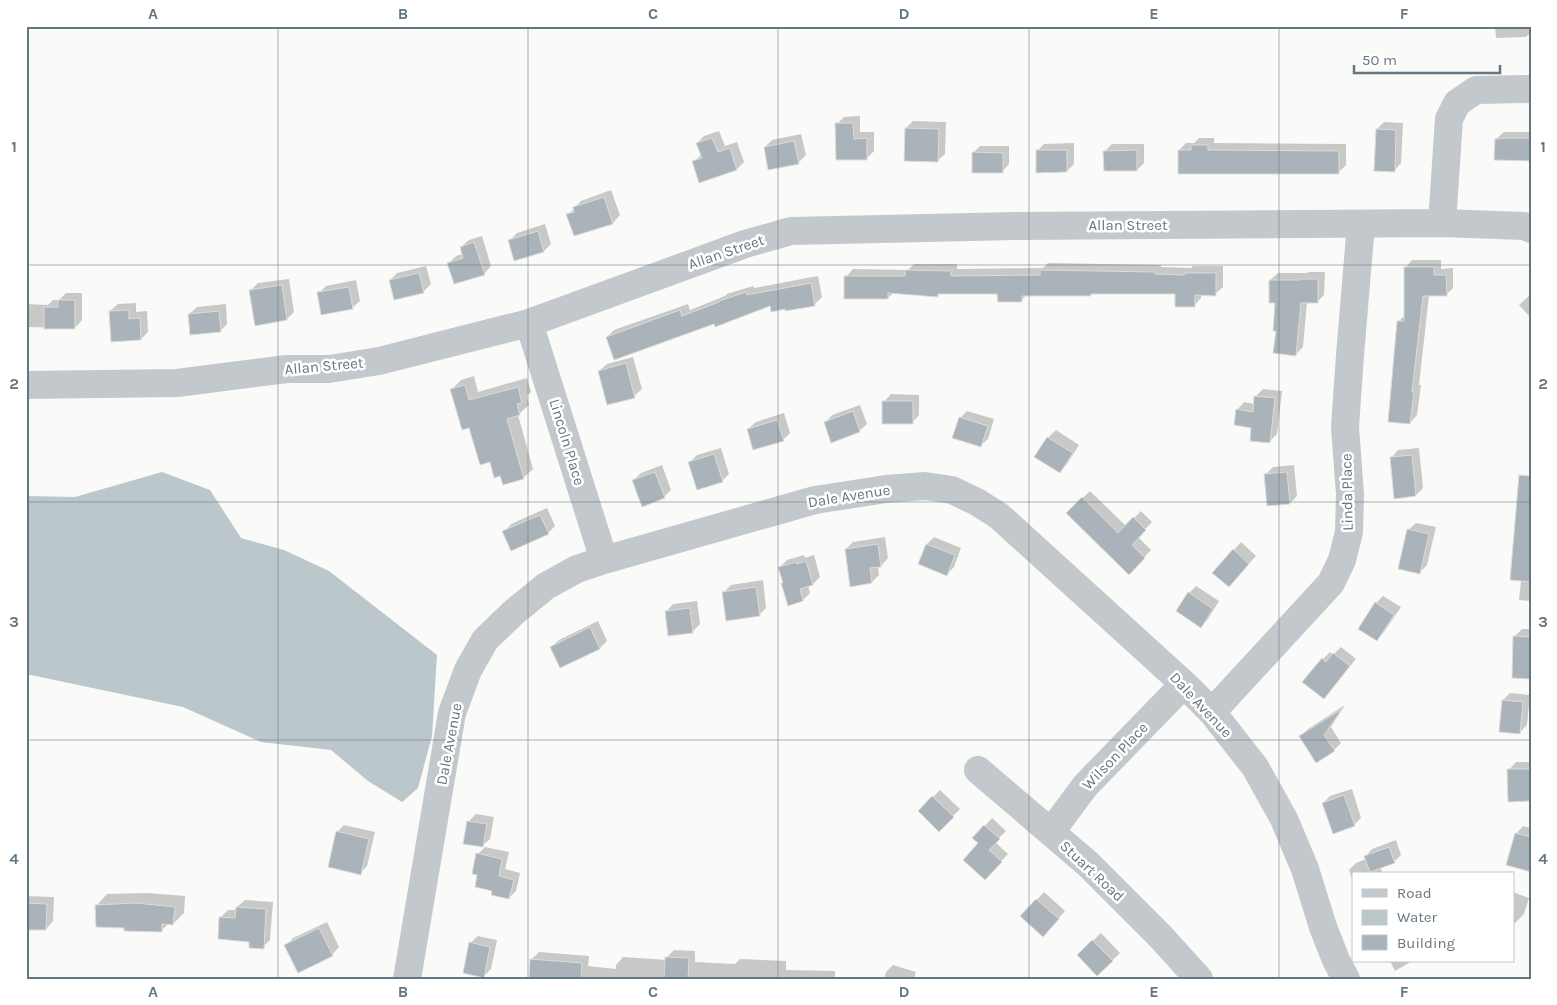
<svg xmlns="http://www.w3.org/2000/svg" width="1557" height="1005" font-family="Karla,sans-serif">
<style>
.water{fill:#bbc7cb}
.shadow{fill:#0003}
.building{fill:#aab3b9;stroke:#dcdcda}
.lines{fill:none;stroke-linecap:round;stroke-linejoin:round}
.minor{stroke:#c3c8cc;stroke-width:28}
.grid{fill:none;stroke:#657683;stroke-width:1;stroke-opacity:0.55}
.labels{text-anchor:middle;dominant-baseline:central;stroke-width:5;stroke-linejoin:round;paint-order:stroke}
.street-label{font-size:15px;fill:#657683;stroke:#fff}
.neatline{fill:none;stroke:#657683;stroke-width:2}
.grid-label{font-size:16px;text-anchor:middle;font-weight:bold;fill:#657683}
</style>
<rect width="100%" height="100%" fill="#fafaf8"/>
<!-- water -->
<path class="water" d="M162,472l48,18 31,48 43,12 45,21 108,84 -5,81 -14,52 -16,14 -34,-21 -37,-31 -70,-8 -78,-35 -157,-33v-178l49,1z"/>
<!-- shadow -->
<path class="shadow" d="M1495,26h36v6l-5,5 -30,1z
M860,116v16h14v19l-7,7 -30,-34 7,-7z
M913,121l33,1 -1,32 -8,7 -31,-33z
M1384,122l19,1 -2,40 -7,8 -17,-42z
M719,131l6,15 12,-4 7,20 -7,7 -43,-7 8,-8 -5,-11 7,-7z
M1504,132h27v28l-35,-21z
M801,134l5,21 -8,8 -33,-16 7,-7z
M1199,138h15v5l132,1v21l-7,7 -160,-22 7,-7h8z
M1074,143v21l-7,7 -30,-20 7,-7z
M1112,144h32v19l-7,7 -32,-19z
M980,146h29v18l-7,8 -29,-19z
M611,190l9,25 -7,8 -38,12 -7,-20 13,-14z
M545,224l6,20 -7,7 -29,9 -5,-20 7,-7z
M482,236l9,30 -7,8 -35,-11 7,-7 7,-2 -2,-7 8,-7z
M1412,260h29v9l12,-1v20l-7,7h-17l-10,90h2l-4,30 -7,8 -11,-102 7,-7 -1,-46z
M1048,263l113,2v2l30,1 2,-2h30v21l-8,7h-14v4l-7,8 -18,-13h-84l-2,2 -63,-1 -5,6 -23,-7h-59l-3,3 -43,-4 -6,6 -42,-21 7,-8 55,1 6,-6h43v5l86,-1z
M426,266l5,18 -8,8 -33,-12 7,-7z
M1308,272h17l-1,23 -7,7h-10l-4,45 -7,7 -19,-24 -1,-29 -6,-21 8,-7h29z
M818,276l4,21 -8,8 -28,3 -15,-3 -57,17 -107,15 7,-7 74,-26 2,6 35,-14 2,-2 26,-8 1,2z
M289,279l5,33 -7,7 -37,-28 8,-8z
M356,280l4,21 -8,7 -33,-15 7,-7z
M66,293h16v27l-7,8 -49,-1v-23l22,1 5,-5h6z
M1531,294v24l-12,-13z
M136,303v9l11,-1 1,21 -7,7 -31,-28 8,-7z
M226,304l1,20 -7,7 -31,-17 8,-7z
M633,357l9,32 -8,7 -35,-25 8,-7z
M474,376l4,16 49,-14 4,14 -4,4 2,9 -11,10 15,54 -10,9 -22,-3 -11,-14 -20,-34 -19,-37 10,-10z
M1263,389l19,2 -5,43 -8,8 -17,-15 -15,-17 7,-8 11,2v-7z
M891,394l28,1v20l-7,8 -28,-21z
M860,405l7,19 -8,7 -34,-8 7,-8z
M967,411l27,8 -6,20 -8,7 -20,-28z
M784,413l6,20 -7,7 -35,-11 8,-7z
M1056,430l23,15 -12,19 -7,8 -24,-16 12,-18z
M721,448l8,26 -7,7 -33,-18 8,-8z
M1419,448l4,40 -7,7 -25,-37 7,-8z
M662,465l9,25 -7,7 -30,-17 7,-7z
M1294,465l3,31 -7,7 -24,-29 7,-7z
M1531,489v112l-12,-1z
M1090,491l36,35 15,-15 11,11 -14,15 13,13 -22,23 -62,-60z
M547,508l8,18 -7,7 -44,-1 7,-8z
M1416,523l20,4 -9,38 -7,7 -12,-42z
M885,537l3,21 -7,8h-3l1,9 -7,7 -26,-33 7,-7z
M934,537l27,11 -7,19 -7,7 -27,-11 7,-19z
M1241,542l15,14 -20,22 -2,-28z
M804,555l1,3 9,-3 6,22 -7,7 -5,1 2,8 -7,7 -19,-18 -4,-15 7,-7z
M763,580l3,28 -7,7 -35,-23 7,-7z
M1196,586l23,15 -11,18 -8,7 -11,-33z
M1383,596l18,11 -17,25 -7,7 -1,-36z
M697,601l3,23 -7,7 -27,-19 7,-8z
M598,621l9,20 -7,7 -39,19 -10,-20 8,-7z
M1522,629h9v49l-16,-42z
M1341,647l15,12 -32,39 -1,-39 7,-7 3,3z
M1510,693l20,2 -3,30 -7,7 -20,-2 3,-30z
M1345,705l-14,22 10,16 -7,7 -33,-14 7,-7z
M1516,762h15l-1,38 -21,-30z
M1352,789l9,29 -7,7 -31,-22 7,-7z
M940,790l20,19 -21,21 -20,-19z
M476,814l18,3 -4,22 -8,7 -13,-25z
M992,818l14,13 -11,11 13,12 -16,17 -12,-28 -6,-5z
M344,825l31,7 -8,34 -7,7 -23,-41z
M1523,826l8,2v38l-15,-32z
M1396,840l5,15 -7,7 -14,5 3,7h-30v8l-4,-12 7,-7 10,-4 -1,-2 7,-8z
M485,847l24,5 -4,17 15,4 -4,18 -7,7 -16,-8 -14,-16 -1,-20z
M1044,892l21,19 -15,17 -28,-12z
M1513,892l16,6 -5,16 -11,11z
M147,893l38,3 -1,17 -11,11 -4,-1 -8,8 -36,-4 -29,-21 11,-12z
M26,896l28,1 -1,24 -7,8 -20,-1z
M245,900l28,2 -3,38 -7,7 -42,-30 7,-7h9v-3z
M327,922l12,25 -7,8 -46,-9 7,-8z
M1101,933l19,20 -23,22 -19,-20z
M478,936l19,4 -6,29 -7,7 -14,-33z
M674,950l21,1v11l40,2 5,-5 46,2v9l49,1v8h-305l2,-20 7,-7 50,4 -1,10 28,3v-4l7,-8 44,3v-3z
M1390,961h22l-17,10z
M893,965l23,7 -2,7h-30l2,-7z"/>
<!-- building -->
<path class="building" d="M835,123h18l1,16 13,-1v22h-31z
M905,128l34,1 -1,33 -34,-1z
M1376,129l20,1 -1,42 -21,-1z
M712,138l6,14 12,-4 7,22 -38,13 -7,-22 10,-3 -6,-15z
M1507,138h24v23l-37,-1 1,-21z
M794,141l5,23 -31,6 -4,-23z
M1191,145h17v5l131,1v23h-161v-24h13z
M1036,150h31v22l-31,1z
M1137,150v21h-33l-1,-20z
M972,152l31,1v20h-31z
M604,197l9,27 -39,12 -8,-22 8,-2 -1,-5z
M538,231l6,21 -30,9 -6,-21z
M474,242l11,33 -31,9 -7,-21 16,-5 -3,-11z
M1404,267h30v8h12l1,21h-24l-11,96h2l-4,32 -22,-2 9,-101h7z
M905,270l46,1v5l89,-1v-5l115,2v2l29,1 1,-2h31v23l-21,-1v12h-20v-13h-84v2h-69v6h-24l-1,-8h-59v3l-50,-4v6h-44v-23h61z
M419,273l5,20 -30,7 -5,-20z
M1300,279h18v24h-17l-5,53 -23,-3 3,-22h-3l2,-28h-6v-23h31z
M811,283l4,23 -30,5v-2l-14,3 -1,-6 -55,21 -1,-3 -100,36 -8,-23 74,-27 2,6 37,-14v-1l27,-9 1,3z
M282,285l5,35 -32,6 -6,-36z
M349,287l4,22 -32,6 -4,-23z
M58,300h17v29h-31v-22h14z
M129,310v9l11,-1 1,22 -30,2 -2,-31z
M219,311l2,21 -31,3 -2,-21z
M626,363l9,35 -28,7 -9,-34z
M465,385l4,15 49,-13 4,16 -5,1 3,11 -13,4 17,60 -21,6 -3,-9 -6,2 -4,-16 -10,3 -11,-37 -7,2 -12,-41z
M1254,396l21,2 -5,45 -20,-2 1,-13 -17,-3 2,-16 17,3z
M882,401h31v23h-31z
M853,411l7,21 -29,11 -7,-21z
M959,417l29,9 -7,21 -29,-9z
M777,420l7,21 -31,9 -6,-21z
M1047,437l26,16 -13,20 -26,-16z
M714,454l9,28 -26,8 -9,-28z
M1412,455l4,41 -22,3 -4,-42z
M655,472l10,26 -23,9 -10,-27z
M1287,472l3,32 -23,2 -3,-32z
M1519,475l12,1v106l-21,-2z
M1082,497l36,36 15,-16 13,13 -14,15 13,13 -16,17 -63,-62z
M540,515l9,19 -38,17 -9,-20z
M1407,529l22,5 -9,40 -22,-5z
M878,544l3,23 -11,1 2,15 -22,4 -5,-38z
M926,544l29,11 -8,21 -29,-12z
M1233,549l16,15 -20,23 -17,-14z
M806,561l7,24 -13,4 3,12 -15,5 -7,-23h2l-5,-16 19,-5v2z
M756,587l4,29 -34,5 -4,-29z
M1188,592l25,17 -12,19 -25,-17z
M1375,602l19,13 -17,26 -19,-12z
M690,608l3,25 -25,3 -3,-25z
M590,627l10,22 -40,19 -10,-21z
M1513,636l18,1v42l-19,-1z
M1333,653l17,13 -26,33 -22,-17 20,-24 4,4z
M1502,700l21,2 -3,32 -21,-2z
M1342,709l-18,26 11,16 -19,12 -17,-27z
M1507,769h23v32l-22,1z
M1344,795l11,31 -22,8 -11,-31z
M932,796l22,21 -15,15 -21,-21z
M467,821l20,3 -4,23 -20,-3z
M984,825l16,14 -11,11 13,12 -17,18 -22,-20 15,-17 -6,-5z
M336,831l33,8 -8,36 -33,-8z
M1515,833l16,4v35l-25,-7z
M1389,847l6,16 -25,9 -6,-16z
M476,853l26,6 -3,17 15,4 -5,19 -18,-4 1,-4 -17,-4 2,-12 -5,-1z
M1036,899l23,20 -16,18 -23,-21z
M26,903l21,1 -1,26h-20z
M136,903l39,4 -2,18 -11,-1v8l-38,-1v-3l-28,-1 -1,-22z
M236,907l30,2 -2,40 -15,-1v-6l-31,-3 1,-22 16,1z
M319,928l14,28 -35,17 -14,-28z
M1092,940l21,21 -16,15 -20,-21z
M469,942l21,5 -6,31 -21,-5z
M665,957l24,1 -1,21h-24z
M530,959l52,4 -1,16h-52z"/>
<g class="lines">
<!-- minor -->
<path class="minor" d="M1442,223l7,-104 8,-16 19,-13 55,-1
M529,323l75,237
M26,385l151,-2 110,-14h42l50,-8 150,-38 216,-79 46,-13 224,-5 427,-3 82,3 7,3
M1212,712l119,-129 11,-23 7,-28 1,-38 -5,-67 5,-72 11,-131
M978,770l110,94 72,72 39,43
M1051,832l34,-46 99,-102
M407,979l45,-266 16,-43 17,-30 28,-27 33,-27 31,-17 27,-9 211,-60 71,-11 39,-3 27,4 25,12 22,14 185,168 28,28 43,55 29,52 21,50 18,58 13,33 10,19"/>
</g>
<!-- grid -->
<path class="grid" d="M278,26v953M528,26v953M778,26v953M1029,26v953M1279,26v953M26,265h1505M26,502h1505M26,740h1505"/>
<g class="labels">
<!-- street labels -->
<g class="street-label">
<text x="1128" y="225">Allan Street</text>
<text transform="translate(726 252) rotate(-19)">Allan Street</text>
<text transform="translate(324 366) rotate(-5)">Allan Street</text>
<text transform="translate(567 442) rotate(73)">Lincoln Place</text>
<text transform="translate(1347 492) rotate(-91)">Linda Place</text>
<text transform="translate(849 496) rotate(-9)">Dale Avenue</text>
<text transform="translate(1201 705) rotate(47)">Dale Avenue</text>
<text transform="translate(449 744) rotate(-79)">Dale Avenue</text>
<text transform="translate(1115 756) rotate(-46)">Wilson Place</text>
<text transform="translate(1092 871) rotate(43)">Stuart Road</text>
</g>
</g>
<!-- border -->
<rect width="1557" height="1005" fill="none" stroke="#ffffff" stroke-width="55"/>
<!-- legend -->
<rect x="1352" y="872" width="162" height="90" fill="#ffffff" stroke="#c1c8cd"/>
<rect x="1362" y="889" width="25" height="8" fill="#c3c8cc" stroke="#c1c8cd"/>
<text x="1397" y="898" font-size="15" fill="#657683">Road</text>
<rect x="1362" y="910" width="25" height="15" fill="#bbc7cb" stroke="#c1c8cd"/>
<text x="1397" y="922" font-size="15" fill="#657683">Water</text>
<rect x="1362" y="935" width="25" height="15" fill="#aab3b9" stroke="#c1c8cd"/>
<text x="1397" y="948" font-size="15" fill="#657683">Building</text>
<!-- scale -->
<path d="M1354 65v8h146v-8" fill="none" stroke="#657683" stroke-width="2.5"/>
<text x="1362" y="65" font-size="15" fill="#657683" stroke="#ffffff" stroke-width="4" paint-order="stroke">50 m</text>
<rect x="28" y="28" width="1502" height="950" class="neatline"/>
<g class="grid-label">
<text x="153" y="19">A</text>
<text x="403" y="19">B</text>
<text x="653" y="19">C</text>
<text x="904" y="19">D</text>
<text x="1154" y="19">E</text>
<text x="1404" y="19">F</text>
<text x="14" y="152">1</text>
<text x="1543" y="152">1</text>
<text x="14" y="389">2</text>
<text x="1543" y="389">2</text>
<text x="14" y="627">3</text>
<text x="1543" y="627">3</text>
<text x="14" y="864">4</text>
<text x="1543" y="864">4</text>
<text x="153" y="997">A</text>
<text x="403" y="997">B</text>
<text x="653" y="997">C</text>
<text x="904" y="997">D</text>
<text x="1154" y="997">E</text>
<text x="1404" y="997">F</text>
</g>
</svg>
